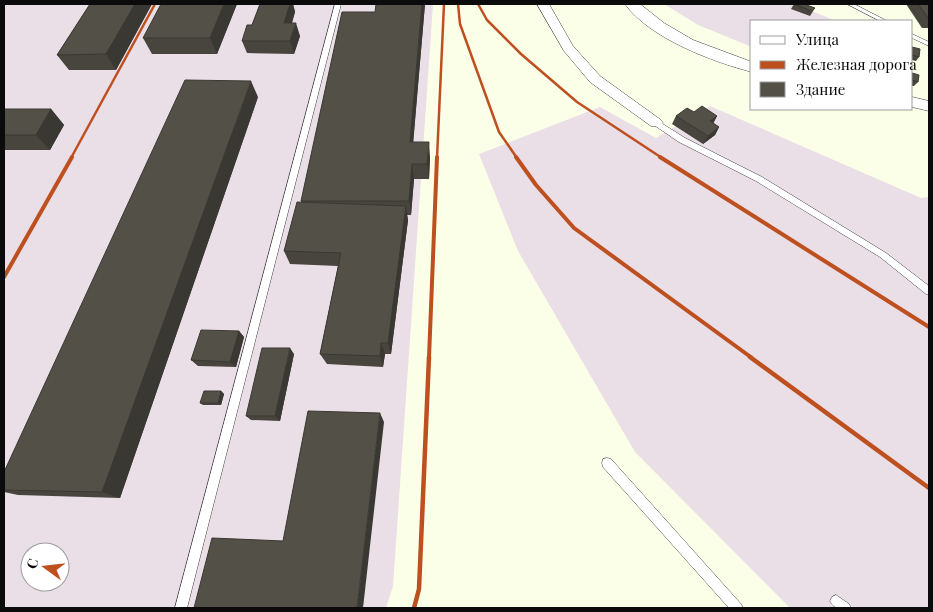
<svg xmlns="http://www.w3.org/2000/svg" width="933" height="612" font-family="'Playfair Display',serif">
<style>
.industrial{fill:#eadee7;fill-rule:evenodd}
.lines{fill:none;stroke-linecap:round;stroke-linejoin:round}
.service-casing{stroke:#3e3e3e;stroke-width:1}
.minor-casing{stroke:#3e3e3e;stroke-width:1}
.tertiary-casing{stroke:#3e3e3e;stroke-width:1}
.service{fill:#fff;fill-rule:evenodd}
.minor{fill:#fff;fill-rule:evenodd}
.tertiary{fill:#fff;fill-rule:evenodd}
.rail-far2{stroke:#be4f1f;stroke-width:2.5}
.rail-far1{stroke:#be4f1f;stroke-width:4}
.rail{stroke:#be4f1f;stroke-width:4.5}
.wall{fill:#47453d}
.shaded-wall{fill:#3a3832}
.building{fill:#535047;stroke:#3a3832}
</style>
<rect width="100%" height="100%" fill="#fbffe8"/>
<!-- industrial -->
<path class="industrial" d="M4,4h429l-40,582 -7,22h-382zM30,552h30v30h-30z
M664,4h131l41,17h-84v26l-54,-22z
M710,106l211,92 8,-1v411h-139l-155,-156 -117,-201 -39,-97 121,-47 56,31z"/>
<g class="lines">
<!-- service casing -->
<g class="service-casing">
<path id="service" d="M335,4h6l-154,604h-12z
M847,4h7l33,17h-7z
M912,34l17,8v4l-17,-8z
M654,121h4l27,17 77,39 124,76 43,33v9l-3,-1 -46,-37 -124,-76 -77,-39 -25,-17z
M607,458l4,1 130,145 2,4h-14l-126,-141 -1,-4 1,-4z
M836,595l13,9 2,4c-9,0 -17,2 -21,-7l2,-4z"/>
</g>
<!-- minor casing -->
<g class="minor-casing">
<path id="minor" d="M537,4h12l24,42 27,30 61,44 2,3 -2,3h-10l-61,-44 -26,-31z"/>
</g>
<!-- tertiary casing -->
<g class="tertiary-casing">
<path id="tertiary" d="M625,4h15l24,19 29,17 59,22v10c-39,-10 -103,-34 -127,-68z
M912,97l17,4v10l-17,-4z"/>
</g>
<!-- service -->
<use href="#service" class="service"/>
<!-- minor -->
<use href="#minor" class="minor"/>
<!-- tertiary -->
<use href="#tertiary" class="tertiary"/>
<!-- rail-far2 -->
<path class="rail-far2" d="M458,4l2,20 39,108 18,26
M478,4l9,16 34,34 56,48 85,56
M71,158l84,-154
M437,158l7,-154"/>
<!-- rail-far1 -->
<path class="rail-far1" d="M516,157l20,28 38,43 178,130
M660,157l269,170
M4,277l68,-120
M429,358l8,-201"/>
<!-- rail -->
<path class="rail" d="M750,357l179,131
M414,608l5,-19 10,-232"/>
</g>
<!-- wall -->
<path class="wall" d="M90,4h62l-36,66h-47l-12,-15z
M237,4l-20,50h-65l-9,-16z
M260,4h33l2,8 -3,11 8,13 -6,18 -47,-1 -5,-12 10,-16z
M425,4l-12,138 17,15 -1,22h-15l-3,36h-4l1,5 -17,134h-6l-2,13 -56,-3 -7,-10 18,-88 -48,-2 -6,-13 17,-49v-1l74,-189z
M794,4l21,4 -5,8 -19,-7z
M906,4h23v24h-7z
M912,47l7,10 -3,4 -4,-1z
M912,73l6,9 -4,4h-2z
M258,97l-138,401 -102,-3 -14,-3v-20z
M4,109h47l13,16 -14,25h-46z
M694,112l23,4 -4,7 6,4 -4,8 -12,9 -31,-20 4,-8z
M239,331l5,6 -8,30 -38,-1 -7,-6z
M294,354l-14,67 -29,-1 -5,-4z
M221,391l3,3 -3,11h-18l-3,-2z"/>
<!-- shaded-wall -->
<path class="shaded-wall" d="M135,4h17l-36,66 -10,-16z
M224,4h13l-20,50 -7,-16z
M290,4h3l2,8 -7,23 -4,-12z
M422,4h3l-13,153 -2,-15z
M296,23l4,13 -6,18 -4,-13z
M251,81l7,16 -138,401 -18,-6z
M51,109l13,16 -14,25 -14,-15z
M717,116l-4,8 -3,-3z
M719,127l-4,8 -12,9 5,-8z
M429,142l1,15 -1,22 -2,-15z
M412,164l2,15 -3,36 -2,-14z
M406,206l2,14 -17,134 -3,-11z
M239,331l5,6 -8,30 -6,-5z
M381,343l4,11 -2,13 -3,-11z
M290,348l4,6 -14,67 -5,-5z
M221,391l3,3 -3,11 -3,-2z
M380,413l4,9 -21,186h-6z"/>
<!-- building -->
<path class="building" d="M90,4h45l-29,50 -49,1z
M161,4h63l-14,34h-67z
M260,4h30l-6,19h12l-6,18h-48l5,-16h5z
M376,4h46l-12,138h19l-2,22h-15l-3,37h-108l41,-189h33z
M794,4h10l11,4 -3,3z
M918,4h11v15z
M912,47l8,2 -1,8 -7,-2z
M912,73l7,2 -1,7 -6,-2z
M185,80l66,1 -149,411 -98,-2v-18z
M702,106l15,10 -7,5 9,6 -11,9 -32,-20 11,-8 7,4z
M4,109h47l-15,26h-32z
M297,202l109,4 -18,137h-7l-1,13 -60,-2 21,-101 -57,-2z
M201,330l38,1 -9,31 -39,-2z
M262,348h28l-15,68h-29z
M204,391h17l-3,12h-18z
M308,411l72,2 -23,195h-163l18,-70 71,3z"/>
<!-- border -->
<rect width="933" height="612" fill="none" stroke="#0b0b0b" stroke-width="10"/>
<!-- legend -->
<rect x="750" y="20" width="162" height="90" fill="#ffffff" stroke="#9d9d9d"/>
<rect x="760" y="36" width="25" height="8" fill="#ffffff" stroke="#9d9d9d"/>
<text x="796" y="45" font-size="15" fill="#0b0b0b">Улица</text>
<rect x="760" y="61" width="25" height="8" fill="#be4f1f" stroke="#9d9d9d"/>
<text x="796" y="70" font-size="15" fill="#0b0b0b">Железная дорога</text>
<rect x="760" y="82" width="25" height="15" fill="#535047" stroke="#9d9d9d"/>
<text x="796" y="95" font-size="15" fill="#0b0b0b">Здание</text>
<!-- north arrow -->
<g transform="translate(45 567) rotate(285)"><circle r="24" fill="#ffffff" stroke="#9d9d9d"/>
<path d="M0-4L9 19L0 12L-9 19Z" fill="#be4f1f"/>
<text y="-8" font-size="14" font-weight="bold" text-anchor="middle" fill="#0b0b0b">С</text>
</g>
</svg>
